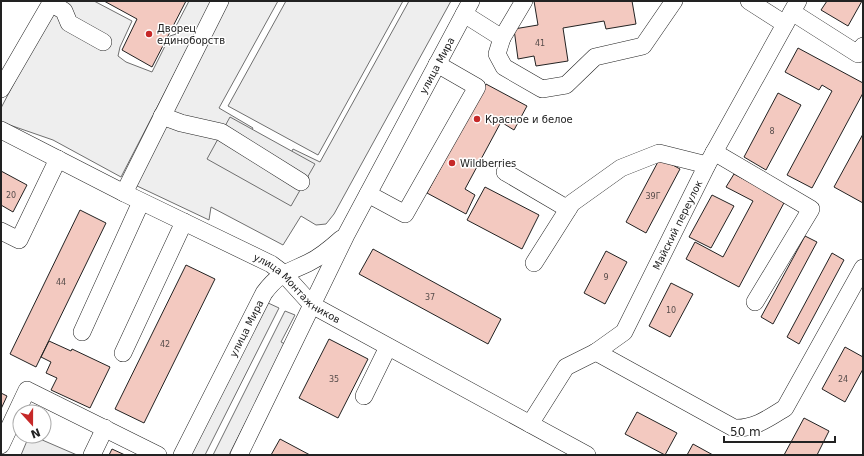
<svg xmlns="http://www.w3.org/2000/svg" width="864" height="456" font-family="'DejaVu Sans',sans-serif">
<style>
.green{fill:#eee;stroke:#6f6f6f}
.parking{fill:#ededed;stroke:#6f6f6f}
.building{fill:#f3c9c0;stroke:#222}
.lines{fill:none;stroke-linecap:round;stroke-linejoin:round}
.minor-casing{stroke:#222;stroke-width:18}
.minor{stroke:#fff;stroke-width:17}
.poi-dot{fill:#c62828;stroke:#fff;stroke-width:1.5}
.labels{text-anchor:middle;dominant-baseline:central;stroke-width:3;stroke-linejoin:round;paint-order:stroke}
.number-label{font-size:8px;fill:#564c4a}
.poi-label{font-size:10px;fill:#222;stroke:#fff;text-anchor:start}
.street-label{font-size:10px;fill:#222;stroke:#fff}
</style>
<rect width="100%" height="100%" fill="#fff"/>
<!-- green -->
<path class="green" d="M57,1h37l38,20 -12,26 -2,9 8,6 26,10 18,-36 6,-2 -1,-6 14,-27h23l-91,176 -68,-37 -52,-18v-14z
M229,1h49l-59,107 34,20 -13,23 41,21 12,-23 27,13 89,-161h42l-117,213 -8,10 -10,1 -15,-9 -18,29 -72,-38 -2,13 -74,-35z
M266,302l13,6 -74,147h-15z
M285,311l10,4 -14,27 4,2 -56,111h-16z"/>
<!-- parking -->
<path class="parking" d="M286,1h117l-85,154 -90,-49z
M230,117l85,47 -24,42 -84,-47z
M29,436h4l44,19h-56z"/>
<!-- building -->
<path class="building" d="M104,1h82l-34,66 -30,-17 15,-31z
M534,1h98l4,23 -30,5 -2,-8 -41,7 5,33 -32,5 -2,-10 -16,3 -4,-30 24,-4z
M827,1h35l-14,25 -27,-16z
M798,48l65,35v10l-51,95 -25,-13 45,-84 -10,-6 -3,5 -34,-18z
M486,84l41,22 -13,24 -13,-8 -36,67 10,6 -9,19 -39,-21z
M778,93l23,12 -35,65 -22,-13z
M863,134v69l-29,-16z
M660,158l20,11 -34,64 -20,-11z
M1,171l26,14 -14,27 -12,-7z
M734,174l51,27 -46,86 -53,-28 9,-17 28,15 30,-56 -27,-14z
M485,187l54,28 -17,34 -55,-29z
M712,195l22,11 -23,42 -22,-11z
M80,210l26,13 -70,144 -26,-13z
M805,236l12,6 -44,82 -12,-7z
M373,249l128,70 -13,25 -129,-70z
M606,251l21,11 -22,42 -21,-11z
M832,253l12,7 -45,84 -12,-7z
M186,265l29,14 -71,144 -29,-14z
M671,283l22,11 -23,43 -21,-11z
M329,339l39,20 -30,59 -39,-20z
M49,341l22,10 1,-2 38,18 -20,41 -39,-18 6,-12 -11,-5 5,-11 -10,-5z
M845,347l18,10v12l-18,33 -23,-13z
M1,393l6,3 -6,13z
M637,412l40,21 -12,22 -40,-21z
M804,418l25,13 -12,24h-33z
M280,439l30,16h-39z
M693,444l20,11h-26z
M112,449l13,6h-16z"/>
<g class="lines">
<!-- minor casing -->
<g class="minor-casing">
<g id="minor">
<path d="M749,1l36,23"/>
<path d="M51,3l13,8 5,12 34,19"/>
<path d="M792,12l66,42 5,-8"/>
<path d="M464,14l38,24 -5,16 7,13 38,22 24,-4 29,-28 48,-11 31,-45"/>
<path d="M502,38l22,-37"/>
<path d="M1,89l51,-88"/>
<path d="M162,116l19,7 40,9 80,50"/>
<path id="s1" d="M1,130l123,63 147,71 12,9 29,32 275,150"/>
<path d="M714,152l97,57 -56,93"/>
<path d="M505,172l63,37"/>
<path d="M124,193l96,-192"/>
<path d="M368,194l37,20 72,-127 -40,-23"/>
<path d="M1,231l18,9 39,-81"/>
<path d="M534,263l38,-60 49,-35 38,-15 48,12"/>
<path d="M82,332l59,-130"/>
<path d="M596,352l138,76c20,1 35,-10 51,-20l78,-140"/>
<path d="M123,353l61,-131"/>
<path d="M364,396l24,-49"/>
<path id="s2" d="M530,424l36,-57 30,-15 28,-20 83,-167 91,-164"/>
<path d="M1,445l26,-55 131,65"/>
<path d="M92,455l13,-27"/>
<path id="s3" d="M182,455l82,-162c15,-20 23,-20 44,-30 13,-6 23,-15 33,-24"/>
<path id="s4" d="M239,455l107,-220 125,-234"/>
</g>
</g>
<!-- minor -->
<use href="#minor" class="minor"/>
</g>
<!-- markers -->
<g class="poi-dot">
<circle cx="149" cy="34" r="4"/>
<circle cx="477" cy="119" r="4"/>
<circle cx="452" cy="163" r="4"/>
</g>
<g class="labels">
<!-- number labels -->
<g class="number-label">
<text x="540" y="43">41</text>
<text x="772" y="131">8</text>
<text x="11" y="195">20</text>
<text x="653" y="196">39Г</text>
<text x="606" y="277">9</text>
<text x="61" y="282">44</text>
<text x="430" y="297">37</text>
<text x="671" y="310">10</text>
<text x="165" y="344">42</text>
<text x="334" y="379">35</text>
<text x="843" y="379">24</text>
</g>
<!-- poi labels -->
<g class="poi-label">
<text x="157" y="28">Дворец<tspan x="157" dy="12">единоборств</tspan></text>
<text x="485" y="119">Красное и белое</text>
<text x="460" y="163">Wildberries</text>
</g>
<!-- street labels -->
<g class="street-label">
<text stroke="none"><textPath href="#s4" startOffset="437">улица Мира</textPath></text>
<text stroke="none"><textPath href="#s2" startOffset="255">Майский переулок</textPath></text>
<text stroke="none"><textPath href="#s1" startOffset="337">улица Монтажников</textPath></text>
<text stroke="none"><textPath href="#s3" startOffset="142">улица Мира</textPath></text>
</g>
</g>
<!-- border -->
<rect width="864" height="456" fill="none" stroke="#222222" stroke-width="4"/>
<!-- north arrow -->
<g transform="translate(32 424) rotate(159)"><circle r="19" fill="#ffffff" stroke="#a7a7a7"/>
<path d="M0-3L7 15L0 10L-7 15Z" fill="#c62828"/>
<text y="-6" font-size="11" font-weight="bold" text-anchor="middle" fill="#222222">N</text>
</g>
<!-- scale -->
<path d="M724 436v6h111v-6" fill="none" stroke="#222222" stroke-width="2"/>
<text x="730" y="436" font-size="12" fill="#222222" stroke="#ffffff" stroke-width="3" paint-order="stroke">50 m</text>
</svg>
